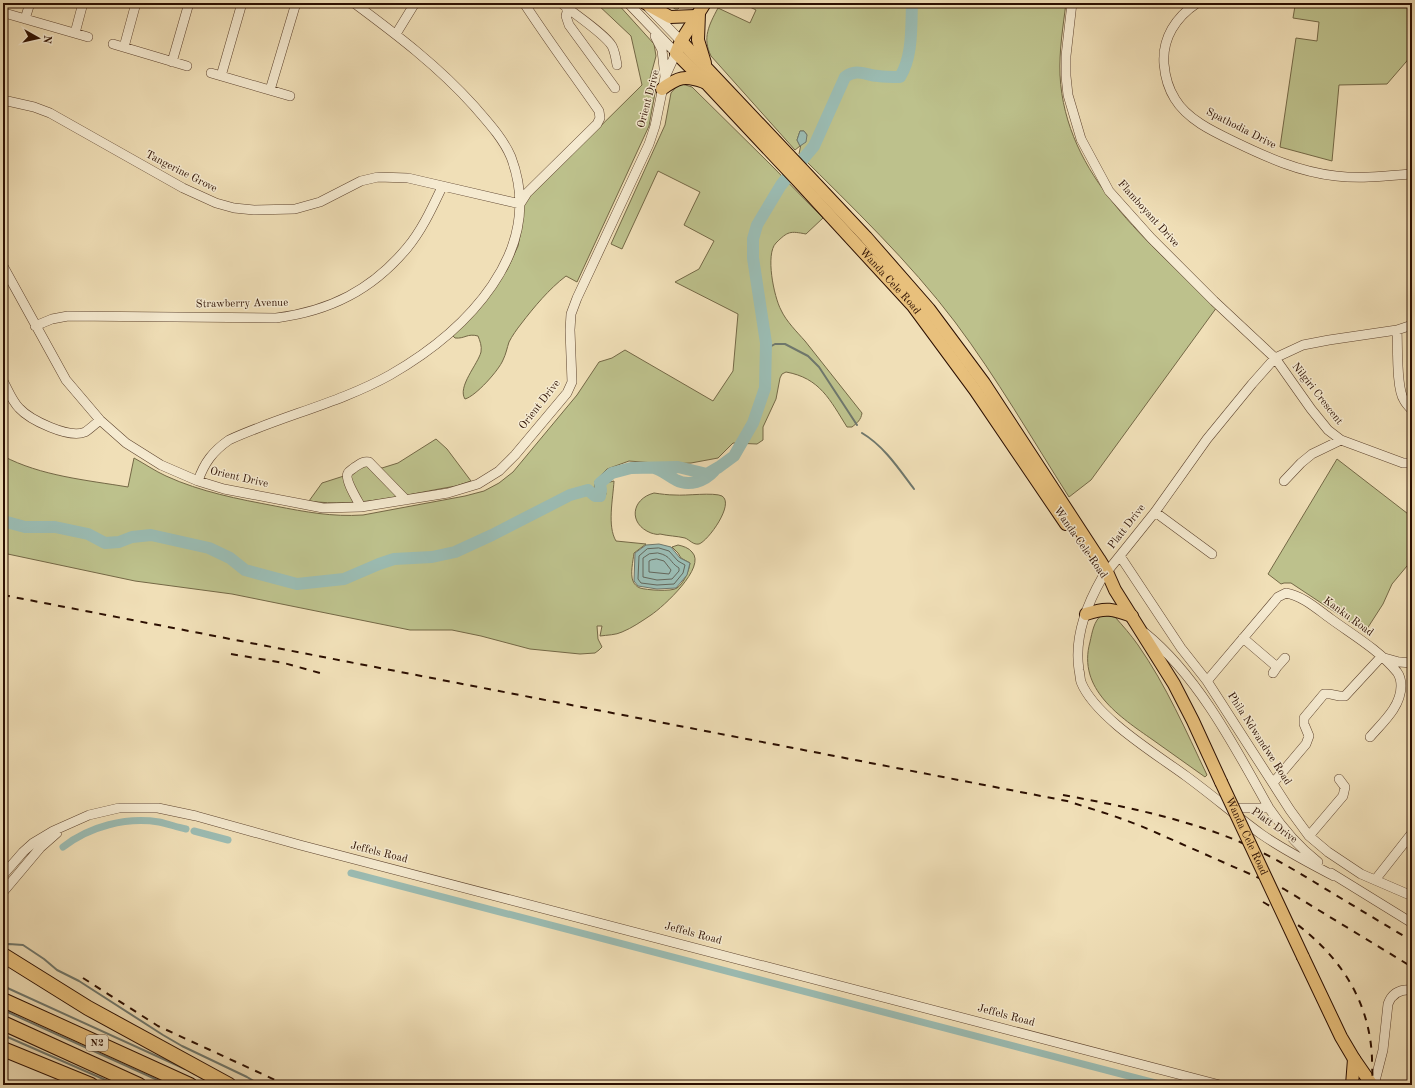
<svg xmlns="http://www.w3.org/2000/svg" width="1415" height="1088" font-family="'Old Standard TT',serif">
<style>
.green{fill:#bdc18c;stroke:#746846}
.water{fill:#9bbcb3;stroke:#6f776c}
.lines{fill:none;stroke-linecap:round;stroke-linejoin:round}
.shore{stroke:#64665a;stroke-width:1}
.stream{stroke:#6f776c;stroke-width:2}
.canal{stroke:#9bbcb3;stroke-width:7}
.river{stroke:#9bbcb3;stroke-width:12}
.minor-casing{stroke:#5d432e;stroke-width:10}
.major-casing{stroke:#2c0f01;stroke-width:14}
.highway-casing{stroke:#2c0f01;stroke-width:16}
.minor{stroke:#f5ead0;stroke-width:9}
.major{stroke:#e8c07c;stroke-width:12}
.highway{stroke:#e8c07c;stroke-width:14}
.rail{stroke:#2c0f01;stroke-width:2;stroke-dasharray:7 7;stroke-linecap:butt}
.major-bridge-casing{stroke:#2c0f01;stroke-width:14;stroke-linecap:butt}
.major-bridge{stroke:#e8c07c;stroke-width:12}
.labels{text-anchor:middle;dominant-baseline:central;stroke-width:3;stroke-linejoin:round;paint-order:stroke}
.shield{fill:#f5ead0;stroke:#68513f;stroke-width:1}
.shield-label{font-size:10px;font-weight:bold;fill:#2c0f01}
.street-label{font-size:11px;fill:#2c0f01;stroke:#f5ead0}
</style>
<rect width="100%" height="100%" fill="#f0dfb7"/>
<filter id="stains"><feTurbulence type="fractalNoise" baseFrequency=".005" numOctaves="4"/><feColorMatrix values="0 0 0 0 .2 0 0 0 0 .09 0 0 0 0 .02 0 0 0 .5 -.17"/></filter>
<radialGradient id="worn" r=".72"><stop offset=".6" stop-color="#630" stop-opacity="0"/><stop offset="1" stop-color="#630" stop-opacity=".3"/></radialGradient>
<!-- green -->
<path class="green" d="M596,3h21l37,41 2,12 -7,26 5,5 1,6 -6,33 -72,156 -11,-6c-17,13 -32,31 -45,48 -4,5 -9,12 -12,18 -2,6 -3,12 -6,18 -4,10 -27,36 -38,39 -8,-12 13,-35 16,-47 1,-6 -1,-11 -3,-16 -11,-3 -13,3 -23,2l-2,-2 27,-28 27,-38 11,-24 4,-21 1,-20 7,-9 112,-111 -11,-49z
M667,3h17l-6,6h-3z
M742,3h324c-3,24 -7,48 -6,72 5,101 89,168 157,232l-126,173 -22,17c-37,-58 -72,-119 -114,-175 -46,-61 -102,-114 -156,-168l2,-10 6,-9 -3,-4h-4l-3,9 3,6 -5,4 -84,-94c-9,-18 -2,-31 7,-48l32,15 6,-13z
M1360,3h52v52l-25,29 -48,1 -7,76 -52,-14 16,-109 21,3 2,-19 -26,-4 2,-12 50,1z
M682,84l10,3 79,78 52,53 -17,16c-16,-3 -18,-3 -30,9 -11,11 -2,54 5,67 5,11 16,22 24,31 19,24 38,48 57,72 -1,7 -5,10 -10,14h-5c-17,-27 -27,-49 -61,-55l-4,2 -2,4 -4,21 -13,28v13l-6,4 -24,-1 -15,15 -27,5 -24,1 -38,-3 -22,8 -12,12 -2,18 3,1 3,-1 3,2 4,-7 -2,-8 2,-3 8,-2c-1,18 -7,45 2,60l30,3 -12,9c-1,8 -4,21 -1,28 1,3 4,6 7,7 6,2 32,4 37,0 7,-5 12,-17 13,-25l-9,-5 -3,-5 -6,-6 6,-2c5,1 11,3 14,7 15,15 -29,55 -41,63 -9,6 -19,13 -29,17 -6,3 -15,3 -22,4l2,-10h-5l1,13 4,8 -3,3 -4,3 -15,1 -50,-5 -49,-13 -29,-6h-42l-178,-36 -97,-13 -132,-28v-29l12,4 -12,-13v-59c38,20 83,24 125,31l6,-29c11,6 21,13 32,18 35,16 72,23 109,30 31,6 57,11 88,9l102,-19 19,-5 15,-8 14,-11 64,-77 22,-33 13,-4 13,-8 88,51 20,-30 5,-57 -63,-32 24,-13 15,-28 -30,-16 16,-33 -42,-21 -36,78 -11,-5 54,-119 6,-32 5,-6z
M436,439l11,10 24,32 -15,5c-48,8 -98,22 -147,15l13,-18 28,-9 15,-9 17,3 16,-5z
M1337,459l75,58v43l-20,24 -9,20 -18,28 -74,-49h-7l-3,1 -13,-10z
M654,493c7,1 14,2 21,2 10,1 39,-3 47,1 13,8 -14,45 -23,48 -6,1 -9,-4 -14,-6 -8,-2 -17,-2 -25,-4 -3,1 -5,0 -9,-1 -23,-9 -20,-34 3,-40z
M1102,615l13,2c8,9 16,18 23,28 28,40 48,86 69,130l-2,2c-17,-12 -35,-25 -52,-37 -33,-23 -76,-51 -63,-98 2,-9 4,-22 12,-27z"/>
<!-- water -->
<path class="water" d="M800,131h4l3,4 -1,7 -6,4 -3,-6z
M3,515l13,6 5,5 -6,3 -12,-5z
M659,544l12,3 9,11 10,5 -3,12 -11,13 -19,1 -19,-3 -4,-5 1,-28 11,-8z"/>
<g class="lines">
<!-- shore -->
<path class="shore" d="M659,548l10,3 9,10 7,4 -2,8 -9,11 -17,1 -16,-2 -3,-4 1,-23 8,-7z
M658,553c14,3 11,9 21,15v3l-7,8 -15,1 -14,-3v-19l6,-4z
M657,559l7,2 7,9 -2,4 -20,-2v-11l2,-1z"/>
<!-- stream -->
<path class="stream" d="M766,349l9,-5h10l23,12 11,11 38,58
M862,433c22,13 37,36 52,56
M4,945l5,-1 14,1 21,14 13,11 22,11 84,54 19,11 65,31 13,8
M3,986l182,83
M3,1010l159,72
M3,1035l114,50"/>
<!-- canal -->
<path class="canal" d="M194,831l34,9
M63,847c27,-21 63,-30 96,-25 9,2 18,5 27,7
M351,873l812,212"/>
<!-- river -->
<path class="river" d="M654,468c8,2 14,8 22,12 13,7 29,1 38,-9
M3,521l22,6h30l33,7 17,9 14,-1 13,-5 19,-2 58,13 21,10 15,12 52,14 47,-5 35,-15 15,-5 38,-2 23,-5 37,-17 78,-40 18,-5 7,6h5l1,-6 -1,-7 12,-10 19,-5 47,-1 29,7 12,-7 15,-11 19,-33 12,-35 1,-45 -13,-85v-19l4,-14 24,-40 33,-39 31,-69c12,-9 20,-2 33,-1 8,1 15,1 22,1 13,-21 11,-50 12,-74"/>
<!-- minor casing -->
<g class="minor-casing">
<path id="minor" d="M561,3c12,10 44,31 51,43 3,6 4,13 5,19
M1072,3l-6,53v20l2,19 13,44 28,52 42,47 63,63 61,57 36,51 17,21 13,10 62,23h9
M1197,3c-21,14 -35,35 -33,61 1,12 4,24 11,35 12,20 37,32 58,42 33,16 66,31 103,35 25,3 51,0 76,-2
M568,8l-2,8 3,9 46,63
M649,8l32,33
M8,14l80,23
M25,19l5,-16
M75,33l8,-30
M396,34l19,-31
M655,36l7,14 3,27
M113,44l74,22
M124,47l12,-44
M172,62l17,-59
M211,73l79,23
M221,76l21,-73
M270,90l26,-87
M3,100l31,7 16,6 133,75 33,15 18,5 20,2 41,-1 25,-7 41,-21 17,-4 30,1 112,26 7,-11 70,-69 3,-6 -1,-7c-25,-36 -51,-71 -75,-108
M3,266l63,114 34,40 26,23 35,22 37,16 26,8 99,19 38,-1 87,-14 30,-9 21,-13 16,-16 52,-62 5,-11 -2,-52 1,-16 6,-16 72,-154 6,-18 10,-49 11,-24 -48,-50
M35,326l17,-7 16,-3 208,2c54,-7 96,-28 131,-70 15,-18 25,-40 35,-61
M1397,330c1,16 -1,58 7,70 2,4 5,7 8,10
M3,381c5,9 9,20 16,27 11,12 50,31 66,24 5,-3 10,-8 15,-12
M198,481c6,-18 15,-30 31,-41 52,-24 111,-37 161,-65 75,-43 157,-123 121,-218 -8,-19 -24,-36 -37,-51 -36,-40 -77,-71 -120,-103
M1284,481l17,-18 11,-9 29,-14
M361,507c-3,-6 -17,-28 -13,-34 1,-2 5,-4 7,-6 5,-3 8,-6 14,-5l37,38
M1155,512l57,42
M1120,556l61,92 26,33 83,129 19,26 19,16 33,22 51,22
M1145,633c54,44 91,116 124,175 14,21 30,39 49,54
M1243,638l34,29
M1273,673l4,-6 8,-9
M1207,681l71,-84 8,-4c17,3 31,16 45,26 22,16 48,31 66,53 3,4 4,10 4,14 0,21 -19,37 -31,51
M1273,783l33,-39 3,-8 -5,-12v-6l20,-24c8,-1 14,3 21,2l36,-39 18,5 13,1
M1229,808h40
M1309,836l34,-40 2,-9 -6,-8
M1331,873l81,50
M3,875l20,-23 10,-9 20,-12 36,-16 30,-7h39l38,8 104,29 920,240
M1334,876c-25,-13 -50,-26 -73,-42 -26,-19 -49,-39 -75,-58 -30,-22 -91,-59 -105,-94 -1,-3 -1,-8 -2,-12 -5,-32 7,-64 23,-92l53,-66 52,-73 45,-55 23,-26 28,-13 26,-5 68,-10 15,-5
M1375,880l37,-47
M3,892l37,-44 17,-15
M1374,1085l9,-35 5,-46c4,-11 12,-15 24,-14"/>
</g>
<!-- major casing -->
<g class="major-casing">
<g id="major">
<path d="M645,3l25,14 26,-1"/>
<path id="s1" d="M705,3l-24,38 -5,12 31,31 91,97 115,125 62,84 91,134"/>
<path d="M699,13l-1,27 7,23"/>
<path d="M681,41l185,196 63,72 55,74 115,176 8,13 8,18 59,94 19,37 28,61"/>
<path d="M662,89c16,-12 23,-14 42,-7"/>
<path d="M1086,614c20,-7 27,-5 46,2"/>
<path d="M1303,957l38,80 13,22 18,26"/>
<path d="M1352,1085l2,-26"/>
</g>
</g>
<!-- highway casing -->
<g class="highway-casing">
<path id="highway" d="M3,955l85,53 141,77
M3,1000l187,85
M3,1023l136,62
M3,1049l88,36"/>
</g>
<!-- minor -->
<use href="#minor" class="minor"/>
<!-- major -->
<use href="#major" class="major"/>
<!-- highway -->
<use href="#highway" class="highway"/>
<!-- rail -->
<path class="rail" d="M3,595l1064,206 47,15 27,10 143,63 128,78
M231,654l53,9 36,10
M1063,795c59,11 115,22 170,44 34,14 65,33 96,52 28,17 55,33 83,50
M1263,902c60,34 106,84 109,156 0,9 1,18 0,27
M83,978l75,48 128,59"/>
<!-- major-bridge casing -->
<g class="major-bridge-casing">
<g id="major-bridge">
<path id="s2" d="M1221,782l82,175"/>
</g>
</g>
<!-- major-bridge -->
<use href="#major-bridge" class="major-bridge"/>
</g>
<g class="labels">
<!-- shield labels -->
<rect class="shield" x="86" y="1035" width="22" height="16" rx="3"/>
<g class="shield-label">
<text x="97" y="1043">N2</text>
</g>
<!-- street labels -->
<g class="street-label">
<text transform="translate(649 99) rotate(-75)">Orient Drive</text>
<text transform="translate(1241 129) rotate(27)">Spathodia Drive</text>
<text transform="translate(181 172) rotate(27)">Tangerine Grove</text>
<text transform="translate(1148 214) rotate(48)">Flamboyant Drive</text>
<text stroke="none"><textPath href="#s1" startOffset="371">Wanda Cele Road</textPath></text>
<text transform="translate(242 304) rotate(-1)">Strawberry Avenue</text>
<text transform="translate(1317 394) rotate(52)">Nilgiri Crescent</text>
<text transform="translate(540 405) rotate(-52)">Orient Drive</text>
<text transform="translate(239 478) rotate(13)">Orient Drive</text>
<text transform="translate(1127 527) rotate(-52)">Platt Drive</text>
<text transform="translate(1080 543) rotate(55)">Wanda Cele Road</text>
<text transform="translate(1348 617) rotate(36)">Kanku Road</text>
<text transform="translate(1259 739) rotate(57)">Phila Ndwandwe Road</text>
<text transform="translate(1274 826) rotate(35)">Platt Drive</text>
<text stroke="none"><textPath href="#s2" startOffset="60">Wanda Cele Road</textPath></text>
<text transform="translate(379 853) rotate(14)">Jeffels Road</text>
<text transform="translate(693 934) rotate(15)">Jeffels Road</text>
<text transform="translate(1006 1016) rotate(15)">Jeffels Road</text>
</g>
</g>
<!-- margin -->
<rect width="1415" height="1088" fill="none" stroke="#f0dfb7" stroke-width="16"/>
<rect x="4" y="4" width="1407" height="1080" fill="none" stroke="#2c0f01" stroke-width="2"/>
<rect x="8" y="8" width="1399" height="1072" fill="none" stroke="#2c0f01"/>
<!-- north arrow -->
<g transform="translate(38 38) rotate(98)" stroke="#f5ead0" stroke-width="3" paint-order="stroke">
<path d="M0-3L7 15L0 10L-7 15Z" fill="#2c0f01"/>
<text y="-6" font-size="11" font-weight="bold" text-anchor="middle" fill="#2c0f01">N</text>
</g>
<rect width="100%" height="100%" filter="url(#stains)"/>
<rect width="100%" height="100%" fill="url(#worn)"/>
</svg>
